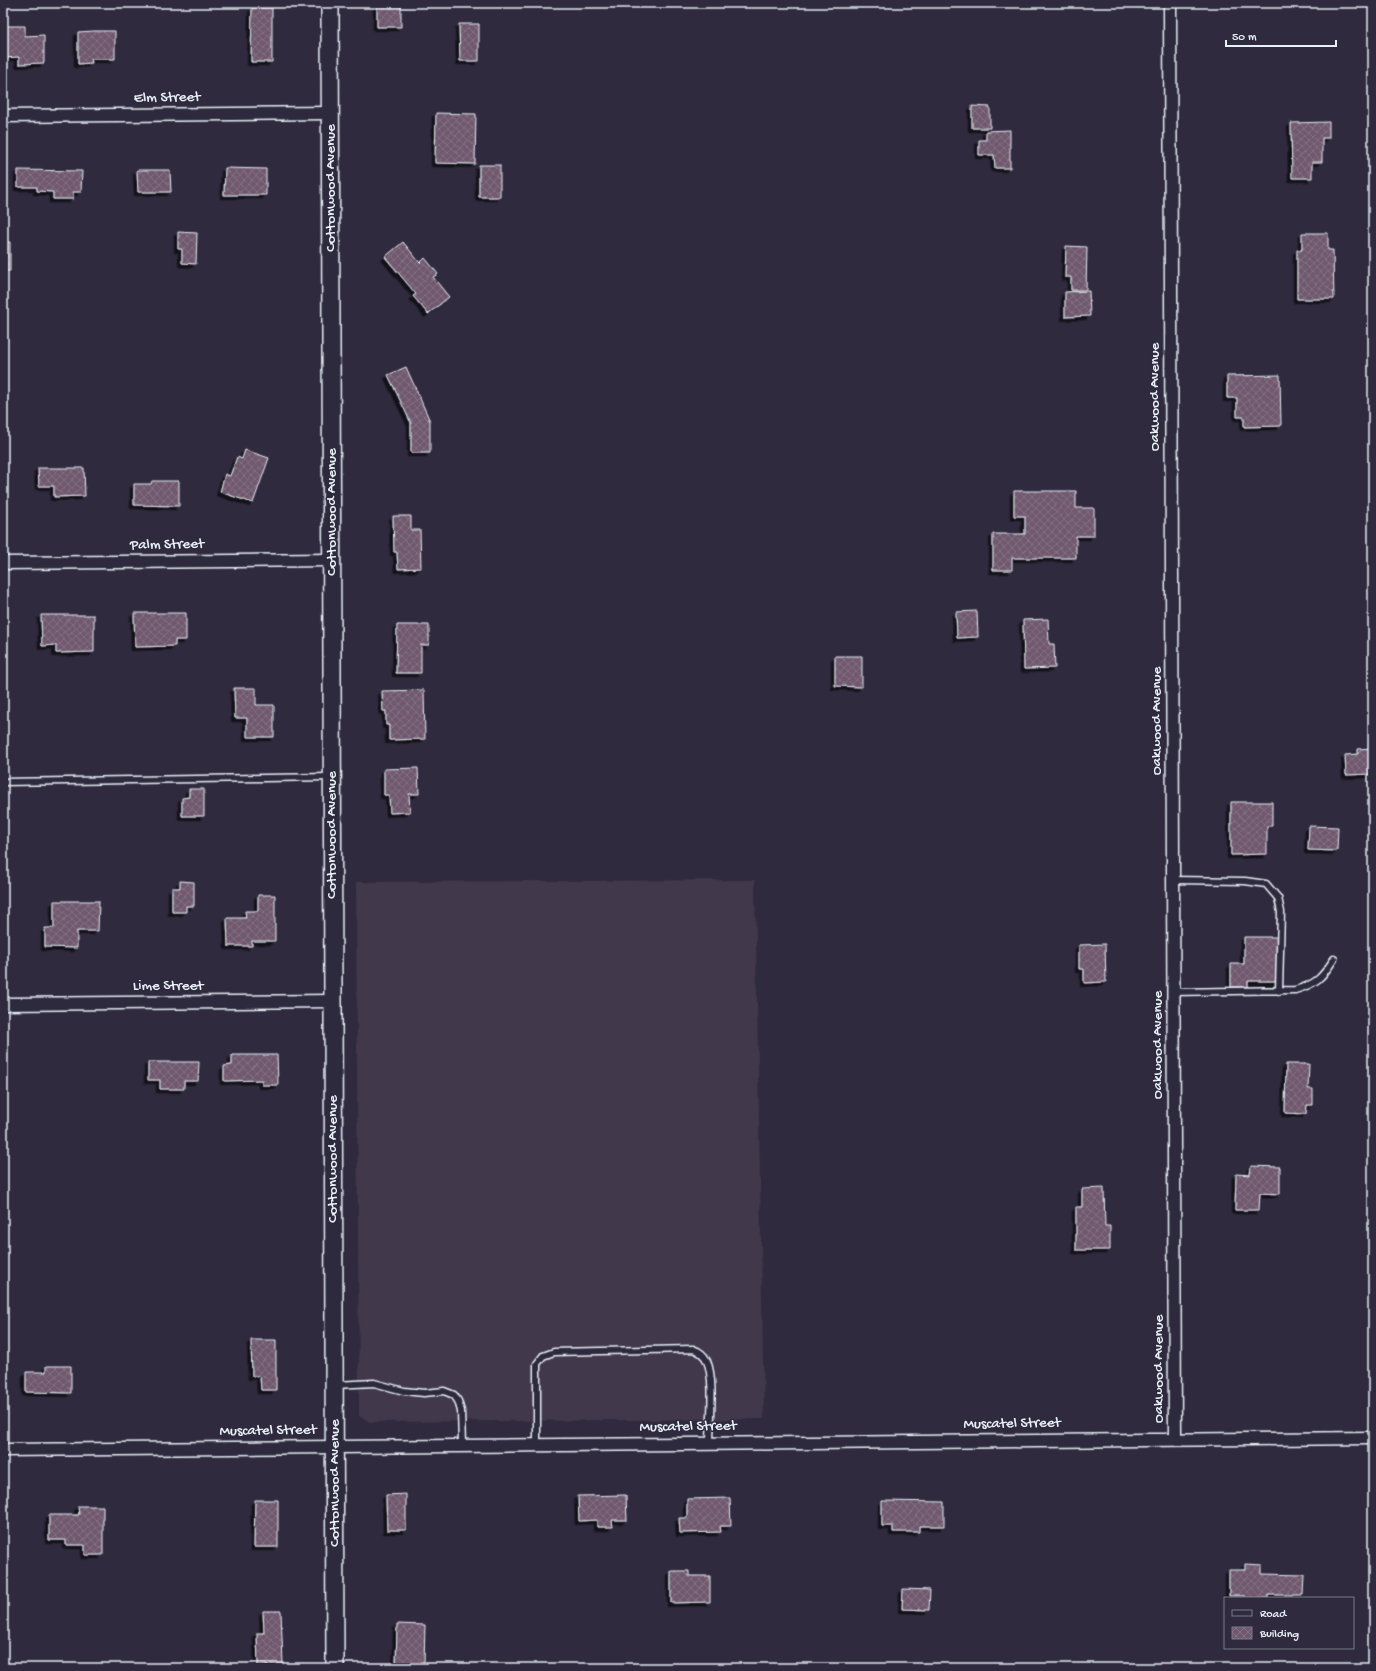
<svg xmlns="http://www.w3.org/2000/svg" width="1376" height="1671" font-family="'Gochi Hand',sans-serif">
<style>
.built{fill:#42384c}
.building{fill:url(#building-cross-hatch);stroke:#e8f1f8;filter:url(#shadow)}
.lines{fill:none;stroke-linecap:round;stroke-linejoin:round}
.lane-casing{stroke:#e8f1f8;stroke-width:9}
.street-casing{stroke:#e8f1f8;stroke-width:15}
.secondary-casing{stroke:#e8f1f8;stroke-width:20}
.lane{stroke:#2f2a3d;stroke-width:6}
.street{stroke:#2f2a3d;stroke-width:12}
.secondary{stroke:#2f2a3d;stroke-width:17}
.labels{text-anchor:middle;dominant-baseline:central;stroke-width:3;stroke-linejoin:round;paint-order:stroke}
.street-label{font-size:15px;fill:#e8f1f8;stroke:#2f2a3d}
</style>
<defs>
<pattern id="building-cross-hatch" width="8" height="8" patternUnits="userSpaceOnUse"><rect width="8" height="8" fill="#70596e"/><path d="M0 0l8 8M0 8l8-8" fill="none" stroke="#847183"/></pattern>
<filter id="shadow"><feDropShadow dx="-3.5" dy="3.5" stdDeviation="0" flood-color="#0009"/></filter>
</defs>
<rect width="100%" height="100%" fill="#2f2a3d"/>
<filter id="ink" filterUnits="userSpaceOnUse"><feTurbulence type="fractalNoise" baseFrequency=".025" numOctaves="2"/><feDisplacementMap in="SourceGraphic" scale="8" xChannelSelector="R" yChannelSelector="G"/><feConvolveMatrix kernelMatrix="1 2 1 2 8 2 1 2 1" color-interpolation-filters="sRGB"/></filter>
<g filter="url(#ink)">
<!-- built -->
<path class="built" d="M755,880l9,539 -394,3 -11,-6 -3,-534z"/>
<!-- building -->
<path class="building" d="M377,3h24v24h-24z
M252,8h20v54h-21z
M459,24h20v37h-19z
M3,26h22v10l19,-1v28l-25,1v-7l-16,1z
M94,31h21v28h-24l1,4 -14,1v-32z
M972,106l18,1v21h-18z
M436,113l40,1 -1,50 -40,-1z
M1329,122v16h-7v24h-10v16h-20l-1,-55z
M1010,130v38h-15l-1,-13h-15v-15h7v-9z
M479,165h21v32h-21z
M225,168l41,1v26h-42z
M18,170l64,1 -1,21h-8v7h-20v-7l-16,-1v-4h-19z
M137,170h33l1,22h-33z
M178,232l19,1 -1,31 -14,-1v-14h-4z
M1302,233h26v17h5l1,49h-37v-49h5z
M3,242h7v29h-7z
M403,242l17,21 5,-5 13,16 -5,3 16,20 -21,17 -15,-18 3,-2 -31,-37z
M1066,246l21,1 -1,43h-15v-13h-6z
M1089,291l1,25 -25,1v-25z
M406,367l24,54v32h-19v-30l-23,-48z
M1280,375l1,51 -37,1v-10h-7v-19h-10v-22z
M245,450l24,8 -16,45 -33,-11 5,-18 5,2 7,-19 5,2z
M38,468h46l1,28 -31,1v-11h-15z
M152,481h27v25l-45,-1v-21h17z
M1014,491h62v17h18v28h-18v22h-64v12h-19v-36h32v-18h-11z
M393,516h18v14h9l1,38 -23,1 -1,-17h-3z
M977,611l1,26 -21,1 -1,-26z
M134,613h52v27h-11v6l-40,1z
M41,615h53v37l-38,1v-8l-14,1z
M1048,619l1,25h5l1,24 -31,1 -1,-49z
M397,625h32v20h-8v28h-25z
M835,656h27v31l-27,-1z
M234,688h22v17h18v32h-27v-19h-12z
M424,690l1,49 -36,1v-15h-3v-14h-3l-1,-20z
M1372,748l1,26 -27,1 -1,-20 13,-1v-5z
M418,768l1,26h-10l1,18 -20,1 -1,-18h-5v-26z
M189,789h15v27h-22v-18l7,-1z
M1231,802h41v24h-5v28l-36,1z
M1309,826l29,1 -1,24 -29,-1z
M180,881l14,1v24h-8v6h-14v-24h8z
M258,895h17v46h-23v5h-24l-1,-28h19l-1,-7h13z
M54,901h45l-1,30h-21v17l-32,-1v-19h9z
M1244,937h33v44h-29v6h-17v-23h13z
M1105,944l1,38 -22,1v-14h-5v-24z
M232,1055h45l1,30h-16v-5l-38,1v-15l8,-1z
M148,1062h51l-1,19h-14v8h-24v-9h-12z
M1286,1064h23l-1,25h5v16h-6l-1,9 -21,-1z
M1251,1166l29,1v27l-20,-1 -1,17h-24l1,-36 14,1z
M1104,1188l1,38h5v24h-34v-43h6v-18z
M251,1340h25v50h-15l-1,-14h-8z
M46,1366h25v27l-45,-1v-20h20z
M406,1494v36h-19l-1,-35z
M626,1495l1,25h-15l1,7h-16v-7l-18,1 -1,-25z
M730,1498l1,28h-11l1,6 -41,1 -1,-15h8v-19z
M255,1500h23v47h-24z
M882,1501l62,1v24h-25v6h-26v-6h-11z
M78,1506h25v49h-18v-10h-19v-5h-17v-25h30z
M1245,1564l17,1v9l42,1 -1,20h-35v3h-23v-2h-16v-26h16z
M671,1571h18v5h21v26l-39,1z
M903,1589l27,1 -1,20 -27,-1z
M263,1611h18l2,54 -25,1 -1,-33h7z
M397,1624l28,1 -1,39h-6v4h-22z"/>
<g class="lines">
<!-- lane casing -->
<g class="lane-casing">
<path id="lane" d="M3,782l328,-5
M1173,880l72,1 21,3 12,14 3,14 -2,79
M1174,992l121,-2c21,-6 27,-12 39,-31
M335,1385l39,-2 30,8 20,2 20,-2 10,4 4,6 3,10 1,34
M537,1445v-81l6,-8 11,-4 139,-3c6,2 11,5 14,12 8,19 3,60 3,82"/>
</g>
<!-- street casing -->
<g class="street-casing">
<path id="street" d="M1170,3l5,1435
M3,116l327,-3
M3,563l329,-3
M3,1004l330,-3
M3,1450l1370,-12"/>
</g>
<!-- secondary casing -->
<g class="secondary-casing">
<path id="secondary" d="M330,3l5,1665"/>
</g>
<!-- lane -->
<use href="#lane" class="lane"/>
<!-- street -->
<use href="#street" class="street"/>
<!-- secondary -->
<use href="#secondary" class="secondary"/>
</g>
</g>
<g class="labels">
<!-- street labels -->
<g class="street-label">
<text transform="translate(167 98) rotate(-1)">Elm Street</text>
<text transform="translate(331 188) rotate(-90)">Cottonwood Avenue</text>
<text transform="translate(1155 397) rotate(-90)">Oakwood Avenue</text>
<text transform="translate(332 512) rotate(-90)">Cottonwood Avenue</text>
<text transform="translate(167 545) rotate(-1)">Palm Street</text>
<text transform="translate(1157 721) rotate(-90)">Oakwood Avenue</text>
<text transform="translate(332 835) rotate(-90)">Cottonwood Avenue</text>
<text x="168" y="986">Lime Street</text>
<text transform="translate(1158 1045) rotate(-90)">Oakwood Avenue</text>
<text transform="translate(333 1159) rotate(-90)">Cottonwood Avenue</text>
<text transform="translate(1159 1369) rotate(-90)">Oakwood Avenue</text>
<text transform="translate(1012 1424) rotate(-1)">Muscatel Street</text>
<text transform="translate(688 1427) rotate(-1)">Muscatel Street</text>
<text transform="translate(268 1431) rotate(-1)">Muscatel Street</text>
<text transform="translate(335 1483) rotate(-90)">Cottonwood Avenue</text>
</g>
</g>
<!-- margin -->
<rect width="1376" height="1671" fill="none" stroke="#2f2a3d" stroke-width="16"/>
<rect x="8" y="8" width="1360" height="1655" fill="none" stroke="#e8f1f8" stroke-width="1.5" filter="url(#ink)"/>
<!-- legend -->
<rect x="1224" y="1597" width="130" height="52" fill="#2f2a3d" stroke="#797a88"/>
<rect x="1232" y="1610" width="20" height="6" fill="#2f2a3d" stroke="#797a88"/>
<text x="1260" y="1617" font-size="12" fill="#e8f1f8">Road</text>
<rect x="1232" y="1627" width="20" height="12" fill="url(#building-cross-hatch)" stroke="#797a88"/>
<text x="1260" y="1637" font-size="12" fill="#e8f1f8">Building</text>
<!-- scale -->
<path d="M1226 40v6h110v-6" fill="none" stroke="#e8f1f8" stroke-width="2"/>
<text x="1232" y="40" font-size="12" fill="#e8f1f8" stroke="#2f2a3d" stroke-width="3" paint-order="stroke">50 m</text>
</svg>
